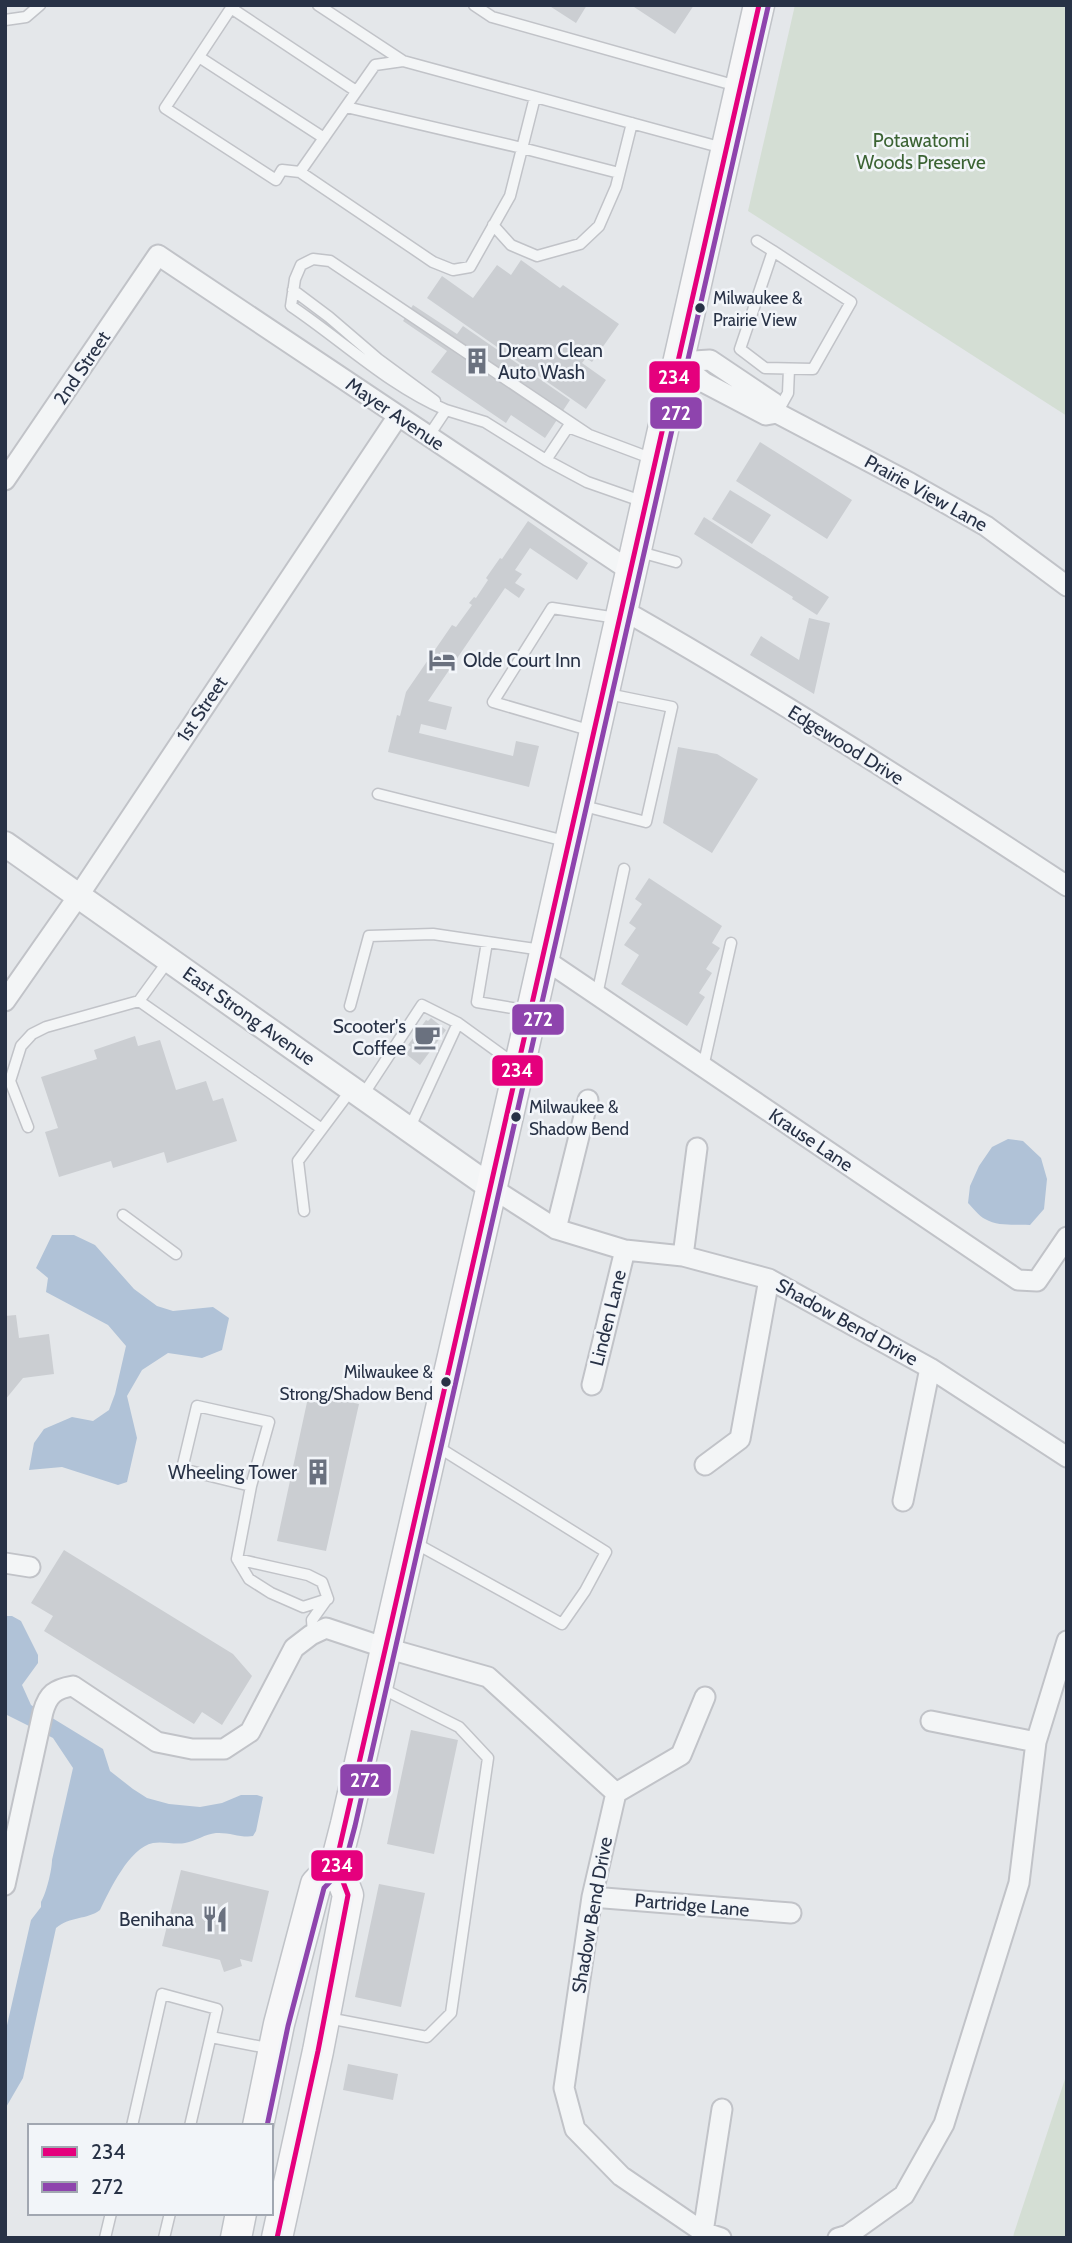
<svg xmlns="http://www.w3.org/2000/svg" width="1072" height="2243" font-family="Cabin,sans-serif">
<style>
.park{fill:#d4ded4}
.water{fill:#b0c2d7}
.building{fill:#cbced2}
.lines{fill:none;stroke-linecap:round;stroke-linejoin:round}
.service-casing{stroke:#c1c3c8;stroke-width:13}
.minor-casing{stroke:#c1c3c8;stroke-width:23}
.tertiary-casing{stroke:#c1c3c8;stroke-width:28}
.primary-casing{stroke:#c0c3c8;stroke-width:33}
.service{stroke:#f3f5f6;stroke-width:10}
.minor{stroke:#f3f5f6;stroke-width:19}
.tertiary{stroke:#f3f5f6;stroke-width:24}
.primary{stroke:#f7f7f8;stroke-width:30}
.bus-1-casing{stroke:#f2f5f9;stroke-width:10}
.bus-2-casing{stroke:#f2f5f9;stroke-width:10}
.bus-1{stroke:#e5007d;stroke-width:5}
.bus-2{stroke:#8e44ad;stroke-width:5}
.bus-dot{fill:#283246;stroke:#f2f5f9;stroke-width:2.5}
.labels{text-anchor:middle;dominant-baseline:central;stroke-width:5;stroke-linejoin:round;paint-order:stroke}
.bus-label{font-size:17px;fill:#283246;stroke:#f2f5f9;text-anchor:start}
.park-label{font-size:19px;fill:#3b6333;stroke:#f2f5f9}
.poi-label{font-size:19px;fill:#283246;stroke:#f2f5f9;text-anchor:end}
.street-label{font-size:19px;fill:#283246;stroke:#f2f5f9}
.line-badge{stroke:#f2f5f9;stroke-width:2.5}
.badge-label{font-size:19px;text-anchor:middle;font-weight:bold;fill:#fff}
</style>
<rect width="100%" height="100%" fill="#e4e7ea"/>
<!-- park -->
<path class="park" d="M795,5h272v411l-319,-205z
M1067,2073v165h-54l1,-5z"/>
<!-- water -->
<path class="water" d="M1008,1139l15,2 18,17 6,21 -3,30 -14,16c-14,-1 -31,2 -45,-6 -6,-3 -12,-11 -17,-16l2,-17 9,-20 13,-19z
M52,1235h22l21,10 39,44 23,17 16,5 40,-4 16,11 -7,32 -20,8 -34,-5 -26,17 -15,26 10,42 -10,44 -9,3 -56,-18 -33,3 5,-27 10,-14 28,-12 21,4 16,-11 6,-16 11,-48 -18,-21 -62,-33 2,-14 -12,-10z
M5,1616h7l9,5 17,34v8l-16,22 9,20 72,44 7,22 23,18 14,9 22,6 31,3 22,-4 19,-8h16l6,2 -7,34 -3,5c-12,2 -24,-4 -37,-3 -11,1 -20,8 -31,10 -10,2 -22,-2 -32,0 -24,5 -43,47 -53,67 -13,10 -30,6 -44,18l-33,150 -18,31v-75l26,-114 10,-13v-5c5,-8 11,-32 11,-42l21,-92 -20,-30 -48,-24z"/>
<!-- building -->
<path class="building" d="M548,5h39l-11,18z
M631,5h63l-19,29z
M521,260l39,28 3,-3 56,39 -27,38 -6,-4 -4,5 24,17 -20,29 -159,-111 15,-22 31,22 24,-33 14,10z
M413,305l44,29 6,-8 107,74 -25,38 -34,-23 -5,8 -75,-51 16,-21 -44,-30z
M760,442l92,58 -25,39 -91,-58z
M730,490l41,25 -19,29 -40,-25z
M704,517l125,80 -12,18 -25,-16 1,-2 -99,-63z
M528,521l60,42 -11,17 -47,-32 -15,22 7,4 -7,9 10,6 -6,9 -14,-10 -77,113 24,6 -6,23 -25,-6 -2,9 94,23 3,-15 23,5 -10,41 -141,-35 9,-37 3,1 6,-24 46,-67 4,2 16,-22 -3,-2 5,-6 2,1 12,-18 -2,-2 14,-20 2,1z
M809,618l21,5 -16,71 -64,-39 11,-19 38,24z
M678,747l39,7 41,25 -46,74 -49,-30z
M649,878l73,48 -10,17 8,5 -14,21 6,4 -13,20 6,4 -18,29 -66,-42 18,-29 -15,-10 12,-17 -7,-5 13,-19 -7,-5z
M431,1018l15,12 -26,35 -14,-11 5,-7 -3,-2 18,-25 2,1z
M135,1036l3,10 22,-6 16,50 30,-9 7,20 10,-3 14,43 -70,22 -3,-11 -51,16 -2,-7 -52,16 -14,-45 13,-4 -17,-51 56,-18 -3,-9z
M16,1315l3,23 30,-4 5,40 -31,4 -18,22v-84z
M309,1393l50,11 -33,147 -49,-10z
M64,1550l169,104 19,22 -30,49 -20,-13 -8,12 -150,-93 9,-15 -22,-13z
M411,1730l47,10 -24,114 -47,-10z
M181,1870l88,21 -17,71 -12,-3 2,7 -18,6 -4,-12 -58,-14z
M379,1884l46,9 -24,114 -46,-10z
M348,2064l50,10 -5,26 -50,-10z"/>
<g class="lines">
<!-- service casing -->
<g class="service-casing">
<path id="service" d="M233,5l-68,103 111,72 6,-10 18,2 133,90 20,8 17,-3 40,-71 25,-99
M318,5l85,56 320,87
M474,5l18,12 245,69
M231,8l125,83
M5,20l21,-3 14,-12
M199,57l125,81
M346,107l176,41 97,25
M300,172l75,-107 28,-4
M493,225l18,20 26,11 43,-12 19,-18 17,-39 16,-64
M757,241l16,10
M773,251l78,51 -38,67 -48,-1 -25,-19z
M293,290l36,27 49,42 57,42
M446,410c-58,-25 -103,-69 -155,-104l4,-27 6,-14 12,-6 17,2 259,174
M778,411l10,-18 1,-24
M428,437l18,-27 39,12 61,38 41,22 57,20
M546,460l22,-33 85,32
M640,552l36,10
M592,731l-99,-29 59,-94 65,10
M378,794l191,48
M580,805l66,17 26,-115 -64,-13
M487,942l-10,60 53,9
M168,961l-29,40 183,128
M597,995l27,-126
M350,1006l19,-70 64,-2 109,16
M703,1067l28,-124
M363,1095l59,-90 36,18 58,42
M28,1127l-18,-46 11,-35 11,-12 14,-7 93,-26
M410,1127l48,-104
M304,1211l-6,-50 53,-71
M123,1215l53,39
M251,1486l-69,-17 15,-63 72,16 -18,64 -14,73 12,20 22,14 32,14 25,-8
M415,1543l147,81 23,-33 21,-39 -168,-105
M237,1559l71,16 14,7 6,17
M313,1633l-1,-13 15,-21
M328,2018l99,19 24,-24 37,-255 -29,-31 -80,-40
M211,2037l61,12
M132,2126l30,-132 55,15 -27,117
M105,2238l6,-25
M164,2238l6,-25"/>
</g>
<!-- minor casing -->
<g class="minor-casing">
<path id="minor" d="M678,362l27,21 61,32 11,-2 133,70 76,43 81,60
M678,362l32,-2 64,43 3,10
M5,480l153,-225 474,317
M623,610c151,86 298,180 444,276
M544,959l474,321 19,1 30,-44
M5,1001l74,-106 319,-479
M492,1188l64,41 69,21 58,6 86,23 161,89 137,89
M556,1229l32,-129
M683,1256l14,-108
M592,1385l33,-135
M705,1465l35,-26 29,-160
M903,1501l27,-133
M5,1563l25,4
M931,1721l105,21
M616,1793l65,-38 24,-58
M5,1885l38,-173c5,-18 12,-23 30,-26l84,56 35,7h32l26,-17 44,-84 17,-13 15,-7 60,20 102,29 128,116 -24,104 -28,191 11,41 46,47 82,56 18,6
M592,1897l199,16
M703,2232l19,-123
M838,2238l10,-3 56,-40 40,-71 75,-241 17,-141 31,-101"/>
</g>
<!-- tertiary casing -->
<g class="tertiary-casing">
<path id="tertiary" d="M5,844l487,344"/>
</g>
<!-- primary casing -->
<g class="primary-casing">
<path id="primary" d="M258,2126l21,-102 37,-140 20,-21 10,-39c140,-606 276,-1212 413,-1819
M236,2238l5,-25
M277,2238l41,-187 30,-156 -12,-32"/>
</g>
<!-- service -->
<use href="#service" class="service"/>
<!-- minor -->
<use href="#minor" class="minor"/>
<!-- tertiary -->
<use href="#tertiary" class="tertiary"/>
<!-- primary -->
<use href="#primary" class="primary"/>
<!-- bus-1 casing -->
<g class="bus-1-casing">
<path id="bus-1" d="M277,2238l41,-187 30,-156 -12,-32c143,-619 282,-1239 423,-1858"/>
</g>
<!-- bus-2 casing -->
<g class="bus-2-casing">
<path id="bus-2" d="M267,2126l21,-100 36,-138 20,-21 11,-41 413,-1819"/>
</g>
<!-- bus-1 -->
<use href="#bus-1" class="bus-1"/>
<!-- bus-2 -->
<use href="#bus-2" class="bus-2"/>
</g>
<!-- icons -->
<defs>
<g id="building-bare" transform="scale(2.1)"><path d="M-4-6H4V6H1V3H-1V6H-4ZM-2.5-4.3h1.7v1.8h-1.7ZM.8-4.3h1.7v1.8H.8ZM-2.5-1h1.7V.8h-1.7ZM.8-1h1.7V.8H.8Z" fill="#6a717f" stroke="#f2f5f9" stroke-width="2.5" paint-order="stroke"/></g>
<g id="hotel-bare" transform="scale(2.1)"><path d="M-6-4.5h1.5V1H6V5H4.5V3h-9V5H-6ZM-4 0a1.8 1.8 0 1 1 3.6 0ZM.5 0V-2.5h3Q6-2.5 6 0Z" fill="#6a717f" stroke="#f2f5f9" stroke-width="2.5" paint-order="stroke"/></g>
<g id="cafe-bare" transform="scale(2.1)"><path d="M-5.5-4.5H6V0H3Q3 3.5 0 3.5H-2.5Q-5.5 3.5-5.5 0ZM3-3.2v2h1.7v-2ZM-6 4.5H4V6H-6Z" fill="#6a717f" stroke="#f2f5f9" stroke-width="2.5" paint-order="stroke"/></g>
<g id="restaurant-bare" transform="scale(2.1)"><path d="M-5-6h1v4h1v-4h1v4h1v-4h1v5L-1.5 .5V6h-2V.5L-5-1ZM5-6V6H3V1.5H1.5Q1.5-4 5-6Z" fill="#6a717f" stroke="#f2f5f9" stroke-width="2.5" paint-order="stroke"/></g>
</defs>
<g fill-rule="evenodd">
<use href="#building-bare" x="477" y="361"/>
<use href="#hotel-bare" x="442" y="660"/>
<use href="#cafe-bare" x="427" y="1037"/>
<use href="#building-bare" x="318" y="1472"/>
<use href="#restaurant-bare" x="215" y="1919"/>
</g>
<!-- markers -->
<g class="bus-dot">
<circle cx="700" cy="308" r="6"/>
<circle cx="516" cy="1117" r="6"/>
<circle cx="446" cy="1382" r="6"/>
</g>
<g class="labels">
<!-- bus labels -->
<g class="bus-label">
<text x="713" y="298">Milwaukee &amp;<tspan x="713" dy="22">Prairie View</tspan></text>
<text x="529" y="1107">Milwaukee &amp;<tspan x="529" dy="22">Shadow Bend</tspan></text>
<text x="433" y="1372" text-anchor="end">Milwaukee &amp;<tspan x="433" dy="22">Strong/Shadow Bend</tspan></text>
</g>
<!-- park labels -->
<g class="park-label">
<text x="921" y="140">Potawatomi<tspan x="921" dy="22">Woods Preserve</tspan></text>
</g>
<!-- poi labels -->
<g class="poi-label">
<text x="498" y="350" text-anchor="start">Dream Clean<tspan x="498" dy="22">Auto Wash</tspan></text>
<text x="463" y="660" text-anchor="start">Olde Court Inn</text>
<text x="406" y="1026">Scooter's<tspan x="406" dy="22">Coffee</tspan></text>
<text x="297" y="1472">Wheeling Tower</text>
<text x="194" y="1919">Benihana</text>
</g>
<!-- street labels -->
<g class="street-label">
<text transform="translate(82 368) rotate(-56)">2nd Street</text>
<text transform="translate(395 414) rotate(34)">Mayer Avenue</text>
<text transform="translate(926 493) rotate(29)">Prairie View Lane</text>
<text transform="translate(202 709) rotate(-56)">1st Street</text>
<text transform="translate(846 745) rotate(32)">Edgewood Drive</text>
<text transform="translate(249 1016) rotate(35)">East Strong Avenue</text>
<text transform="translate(811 1140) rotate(34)">Krause Lane</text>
<text transform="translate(608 1318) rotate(-76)">Linden Lane</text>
<text transform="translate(847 1322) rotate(29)">Shadow Bend Drive</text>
<text transform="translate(692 1905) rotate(5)">Partridge Lane</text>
<text transform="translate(592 1915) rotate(-80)">Shadow Bend Drive</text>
</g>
</g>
<g class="line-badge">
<rect x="648" y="360" width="53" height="34" rx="7" fill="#e5007d"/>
<rect x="649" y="396" width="54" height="34" rx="7" fill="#8e44ad"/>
<rect x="511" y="1003" width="54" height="33" rx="7" fill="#8e44ad"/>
<rect x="491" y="1054" width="53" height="33" rx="7" fill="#e5007d"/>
<rect x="339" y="1763" width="53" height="34" rx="7" fill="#8e44ad"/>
<rect x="310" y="1849" width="54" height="33" rx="7" fill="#e5007d"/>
</g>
<g class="badge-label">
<text x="674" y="384">234</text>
<text x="676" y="420">272</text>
<text x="538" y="1026">272</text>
<text x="517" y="1077">234</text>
<text x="365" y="1787">272</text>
<text x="337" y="1872">234</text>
</g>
<!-- border -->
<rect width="1072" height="2243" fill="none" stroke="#283246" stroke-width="14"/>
<!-- legend -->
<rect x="28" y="2124" width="245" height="91" fill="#f2f5f9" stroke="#a1a7b1" stroke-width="2"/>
<rect x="42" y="2147" width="35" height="10" fill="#e5007d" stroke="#a1a7b1" stroke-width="2"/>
<text x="91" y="2159" font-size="21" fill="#283246">234</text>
<rect x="42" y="2182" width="35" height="10" fill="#8e44ad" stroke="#a1a7b1" stroke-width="2"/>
<text x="91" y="2194" font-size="21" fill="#283246">272</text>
</svg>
